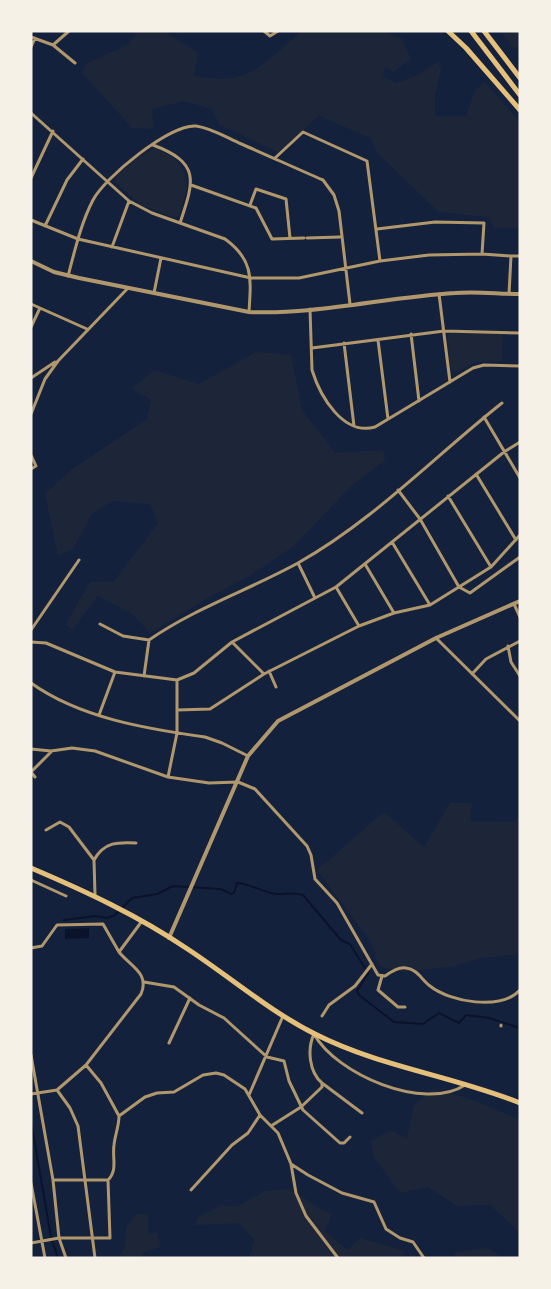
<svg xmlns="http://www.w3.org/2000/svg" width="551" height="1289" font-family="'Playfair Display',serif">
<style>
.green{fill:#1d2539}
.water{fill:#0b132b}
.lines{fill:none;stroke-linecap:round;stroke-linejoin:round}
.stream{stroke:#0b132b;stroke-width:2}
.minor{stroke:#b1986c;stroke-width:3}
.tertiary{stroke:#b1986c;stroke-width:4}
.trunk{stroke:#e5c07b;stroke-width:5}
</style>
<rect width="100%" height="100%" fill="#14213d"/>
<!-- green -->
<path class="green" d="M142,31h22l34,22 -4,23c10,1 21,3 31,3 31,-2 55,-29 76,-48h83l18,8 9,20 -18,13 -8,-5 -2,10 13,6 18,-6 25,-16 2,9 -6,25v21h31l9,-26 10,-8 35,40v106h-26l-6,-11 -49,-5 -61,-58 -7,-16 -52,-22 -41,36 -58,-27 -8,-16 -28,-8 -32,8 2,20 -22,-1 -49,-54 3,-10 43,-20 8,-12z
M500,31h20v15l-6,2z
M155,148c36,16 36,33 24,68l-3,2 -35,-13 -26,-23c2,-14 28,-27 40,-34z
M451,332l52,1 -1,28 -26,1 -19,10 -6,-2 -4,-33z
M256,352l35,3 11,55 33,43 48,-3 2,10 -36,28 -55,58 -43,29 -40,21 -61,37 -18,-19 -34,-18 -25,33 -8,-4 25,-43 24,-1 44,-58 -8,-19 -38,-3 -20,13 -19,35 -15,6 -13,-61 26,-24 76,-51 4,-19 -19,-11 22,-19 45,14z
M450,803h22l-2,18 44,1 6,-7v139l-39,4 -27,8 -49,6 -26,-6 -8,-24 -54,-72 67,-58 40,35z
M433,1089l35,9 52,22v113l-30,-28 -33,1 -29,-19 -28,6 -26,-36 -3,-16 20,-11 16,9 7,-34z
M291,1189l26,18 15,7 -7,17 22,19 13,-12 45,13 -3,7h-153l5,-18 -15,-17 -44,2 2,-7 24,-13 16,2 28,-16z
M148,1213v22l9,-3 4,15 -18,5 -1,6h-24l7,-11 1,-19 9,-13z
M487,1248l17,10h-52l4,-6z"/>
<!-- water -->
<path class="water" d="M89,928v10l-24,1v-10z"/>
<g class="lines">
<!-- stream -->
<path class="stream" d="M64,920l31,-4 12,2 8,-3 17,-17 25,-4 16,-8 48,3 10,5 3,-1 3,-10c13,1 22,7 34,10 11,3 21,-2 32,2l38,45 9,4 15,24
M369,972l-12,19 2,4 35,27 29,2 16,-11 20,10 7,-8 23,3 31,10
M31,1121l20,116 7,21"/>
<!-- minor -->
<path class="minor" d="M264,31l6,5 8,-5
M31,37l22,8 22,18
M53,45l16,-14
M31,47l4,-9
M31,113l98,88 23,12 73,26c29,21 26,40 24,73
M153,145c48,18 41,36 27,78
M275,158l28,-26 64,29 13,100
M31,178l22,-47
M191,185l65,23 16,31 32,-1
M250,205l6,-16 30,10 4,39
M31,220l47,19 173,39h48l81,-17 49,-6 53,-1 29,2 -2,38
M45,226l22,-46 16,-21
M377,229l58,-7 49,1 -2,31
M307,238l33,-1
M112,247l17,-46
M511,256h9
M68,276c7,-26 13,-53 25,-76 12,-23 77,-76 103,-74 15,2 30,11 43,17 28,12 56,25 84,37l11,15 5,16 11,93
M154,293l7,-35
M439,294l11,88
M31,304l56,25
M310,309l2,61c8,26 31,66 63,57l98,-59 11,-3 36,1
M31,327l9,-19
M411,334l8,67
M378,340l10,79
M344,343l10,83
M312,348l132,-17 76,2
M31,378l24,-16
M31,414l14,-35 13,-18 70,-73
M484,417l36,61
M31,455l5,11 -5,3
M476,474l40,66
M398,490l22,29 39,68 11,6 50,-36
M448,496l43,71
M392,542l38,63
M298,563l17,35
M365,564l29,49
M336,587l23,39
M514,604l6,13
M100,624l23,12 26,4
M31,630l48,-70
M436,638l84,83
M31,642l15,1 69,29 62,8 17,-7 38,-31 104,-55 168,-135 16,-10
M232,642l32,32 95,-48 35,-13 36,-8 61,-38 29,-32
M508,646l3,16 9,14
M269,671l7,16
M472,674l14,-15 34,-18
M144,676l5,-36c46,-32 100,-50 149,-77 75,-42 137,-107 204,-160
M31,683c49,35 116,46 174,54l17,6 26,13
M177,710l33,-1 54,-35
M99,715l16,-43
M31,749l20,2 21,-3 23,3 73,26 41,6 29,-1 17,7 52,57 4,9 4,24 22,24 41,72 7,1c6,-4 13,-9 21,-8 11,1 16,12 24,18 20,16 71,25 90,4
M35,777l-4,-5 20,-20
M168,777l9,-44v-53
M46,830l14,-8 9,5 25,33 1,35
M94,860c10,-18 23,-18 42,-17
M31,880l35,16
M31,948l11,-2 15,-21 46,-1 16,28
M382,976l-4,14 20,17h7
M144,982l30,5 25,18 25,13 43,39 17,4 5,20 14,29 37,33h4l6,-6
M322,1016l7,-11 26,-19 17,-22
M501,1026v-1
M314,1034c22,40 110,78 151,51
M169,1043l21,-45
M31,1055l22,125 6,58 7,20
M322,1083l40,30
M57,1090l13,18 8,18 17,132
M31,1094l26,-4 29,-25 55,-71c9,-21 -11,-28 -22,-42l23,-31
M249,1095l34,-79
M119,1116l26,-19 12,-4 17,-1 29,-17 13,-2 8,2 21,14 15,26 18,18 13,31 5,29 10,23 32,42
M271,1126l30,-19 21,-20v-4c-13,-11 -15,-34 -8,-49
M291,1164l17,11 34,18 32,9 12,27 14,9 13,4 11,16
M53,1180h55c10,-10 4,-22 6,-35 1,-10 5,-19 5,-29l-18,-33 -15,-18
M31,1183l14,75
M191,1190l41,-45 16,-12 12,-18
M31,1243l28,-5h51l-2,-58"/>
<!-- tertiary -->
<path class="tertiary" d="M31,261l23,11 25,6 170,34c68,3 137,-15 206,-19 21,-2 43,1 65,1
M169,938l79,-182 30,-35 158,-83 84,-37"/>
<!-- trunk -->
<path class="trunk" d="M448,31l18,17 54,62
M471,31l49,64
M484,31l36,47
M31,868c54,23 106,47 155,80 43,28 83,63 129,86 65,33 138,42 205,69"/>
</g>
<!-- border -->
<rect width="551" height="1289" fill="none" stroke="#f6f1e7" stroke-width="65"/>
</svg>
